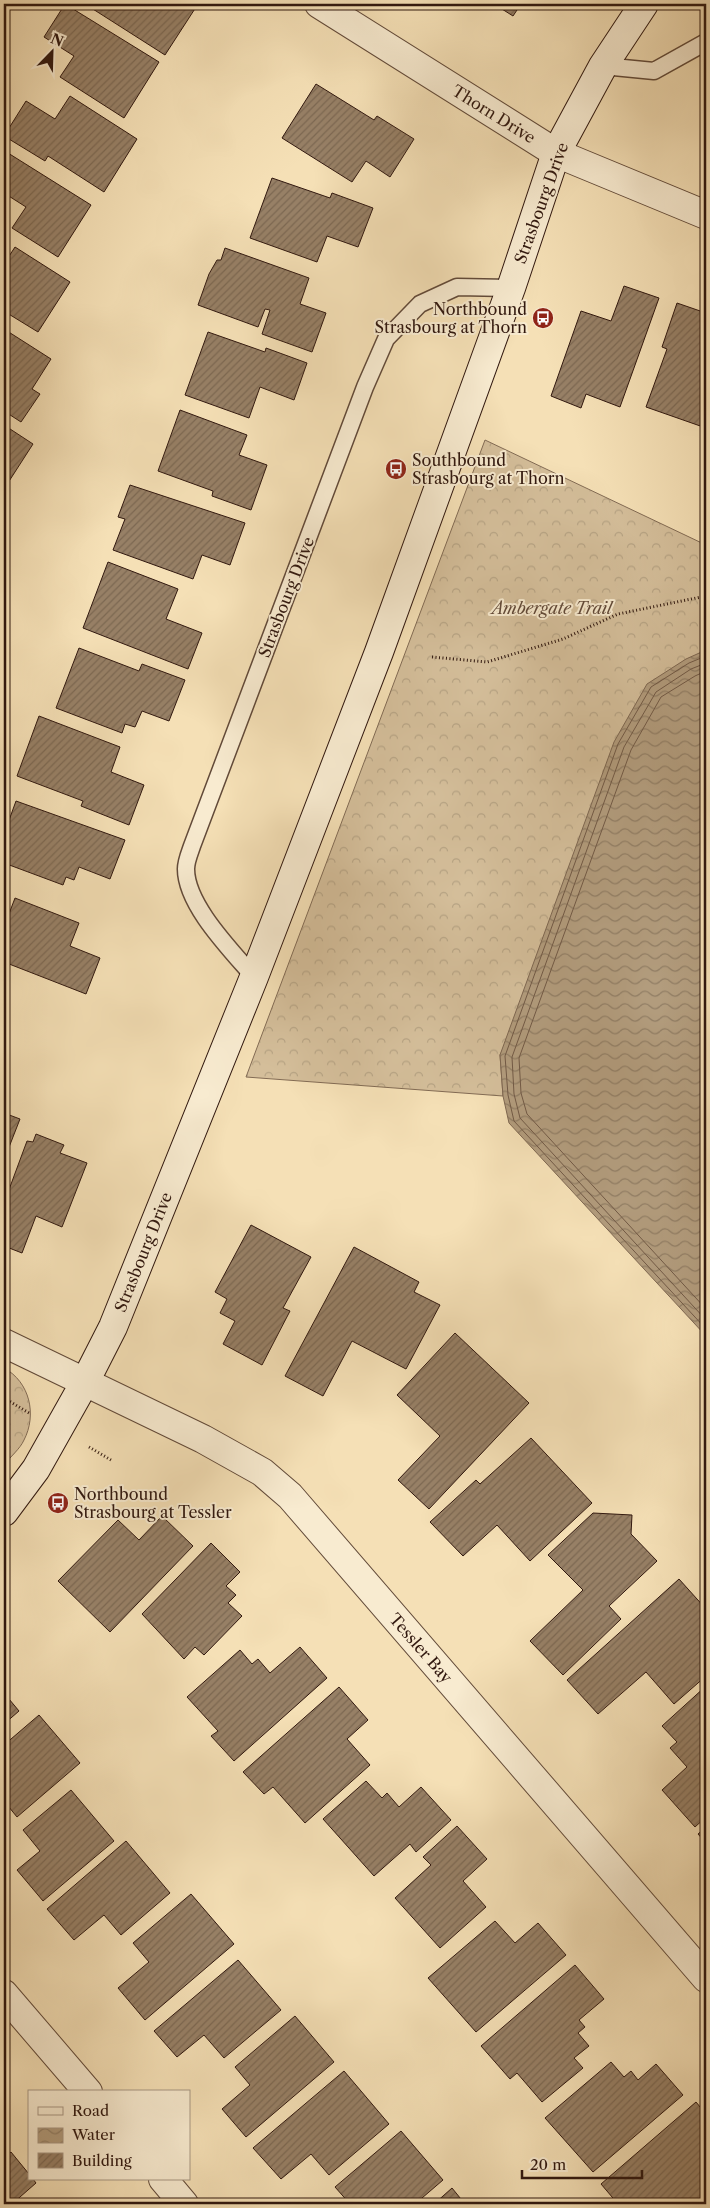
<svg xmlns="http://www.w3.org/2000/svg" width="710" height="2208" font-family="'Libre Caslon Text',serif">
<style>
.forest{fill:url(#forest-crowns);stroke:#826b54}
.water{fill:url(#water-waves);stroke:#7e6751}
.lines{fill:none;stroke-linecap:round;stroke-linejoin:round}
.shore{stroke:#725a46;stroke-width:1}
.building{fill:url(#building-hatch);stroke:#31180f}
.lane-casing{stroke:#624a39;stroke-width:19}
.street-casing{stroke:#624a39;stroke-width:30}
.secondary-casing{stroke:#31180f;stroke-width:30}
.path{stroke:#31180f;stroke-width:3;stroke-dasharray:1 2.5;stroke-linecap:butt}
.lane{stroke:#f8ebd0;stroke-width:16}
.street{stroke:#f8ebd0;stroke-width:28}
.secondary{stroke:#f8ebd0;stroke-width:28}
.labels{text-anchor:middle;dominant-baseline:central;stroke-width:4;stroke-linejoin:round;paint-order:stroke}
.street-label{font-size:16px;fill:#31180f;stroke:#f8ebd0}
.poi-label{font-size:16px;fill:#31180f;stroke:#f8ebd0;text-anchor:start}
.park-label{font-size:16px;font-style:italic;fill:#624a39;stroke:#f8ebd0}
</style>
<defs>
<pattern id="forest-crowns" width="20" height="18" patternUnits="userSpaceOnUse" patternTransform="scale(1.25)"><rect width="20" height="18" fill="#d4be9a"/><path d="M2 6a3 3 0 1 1 6 0M12 15a3 3 0 1 1 6 0" fill="none" stroke="#b6a384"/></pattern>
<pattern id="water-waves" width="16" height="10" patternUnits="userSpaceOnUse" patternTransform="scale(1.25)"><rect width="16" height="10" fill="#b29c7d"/><path d="M0 5q4-4 8 0t8 0" fill="none" stroke="#917e65"/></pattern>
<pattern id="building-hatch" width="6" height="6" patternUnits="userSpaceOnUse" patternTransform="scale(1.25)"><rect width="6" height="6" fill="#978066"/><path d="M-1 1l2-2M0 6l6-6M5 7l2-2" fill="none" stroke="#7c6852"/></pattern>
</defs>
<rect width="100%" height="100%" fill="#f5e0b6"/>
<filter id="stains"><feTurbulence type="fractalNoise" baseFrequency=".004" numOctaves="4"/><feColorMatrix values="0 0 0 0 .2 0 0 0 0 .09 0 0 0 0 .02 0 0 0 .5 -.17"/></filter>
<radialGradient id="worn" r=".72"><stop offset=".6" stop-color="#630" stop-opacity="0"/><stop offset="1" stop-color="#630" stop-opacity=".3"/></radialGradient>
<!-- forest -->
<path class="forest" d="M485,440l221,105v107l-206,403 3,41 -257,-19z
M4,1368c26,14 33,47 20,72 -4,9 -14,17 -20,25z"/>
<!-- water -->
<path class="water" d="M706,650v686l-197,-213 -6,-27 -3,-41 114,-313 33,-58 39,-25z"/>
<g class="lines">
<!-- shore -->
<path class="shore" d="M706,656l-17,7 -38,24 -33,57 -113,312 3,39 6,26 192,208
M706,663l-15,6 -35,23 -32,55 -112,310 2,37 6,24 186,202
M706,671l-11,5 -34,21 -30,53 -112,308 2,35 6,21 179,195"/>
</g>
<!-- building -->
<path class="building" d="M65,4l94,58 -35,56 -64,-41 14,-21 -30,-19z
M85,4h113l-33,51z
M494,4h27l-8,12z
M316,84l58,36 3,-4 37,23 -24,38 -24,-16 -14,21 -70,-44z
M70,96l67,43 -33,53 -56,-36 -3,5 -41,-25 22,-35 29,18z
M8,153l83,52 -33,52 -46,-29 14,-21 -22,-14v-34z
M272,178l58,20 2,-5 41,15 -15,39 -31,-11 -10,26 -67,-24z
M15,247l55,35 -32,50 -31,-19 -3,5v-54z
M225,248l84,30 -9,26 26,9 -14,39 -50,-18 8,-24 -5,-1 -7,18 -60,-22 11,-31 8,-14h4z
M624,286l35,12 -39,109 -34,-13 -5,14 -30,-12 30,-85 30,10z
M677,303l29,10v36l-2,5 2,1v73l-60,-21 21,-58 -5,-2z
M4,329l47,30 -19,30 8,5 -19,28 -17,-11z
M208,332l57,20 1,-4 41,15 -13,37 -34,-13 -11,31 -64,-23z
M180,410l67,25 -8,20 28,10 -16,45 -39,-14 1,-5 -55,-20z
M4,425l29,19 -29,45z
M130,485l115,38 -15,42 -28,-10 -9,24 -80,-29 12,-31 -7,-2z
M108,562l70,27 -12,30 36,14 -14,36 -105,-41z
M79,648l60,23 3,-7 43,16 -16,41 -27,-10 -7,16 -10,-3 -3,9 -66,-25z
M39,716l81,31 -9,25 33,13 -15,40 -48,-19 2,-5 -66,-25z
M16,801l109,39 -15,39 -31,-12 -5,13 -8,-3 -3,8 -59,-22v-13l2,-7 -2,-1v-8z
M15,898l64,25 -9,23 30,12 -14,36 -82,-32v-35z
M4,1113l16,6 -16,41z
M36,1134l28,11 -4,8 27,10 -25,64 -26,-11 -14,37 -18,-7v-52l3,1 20,-54 6,1z
M251,1225l60,32 -28,51 7,3 -28,54 -39,-21 12,-23 -15,-8 7,-14 -12,-7z
M354,1247l65,35 -5,10 26,13 -34,64 -54,-28 -29,55 -38,-20z
M455,1333l74,70 -100,106 -31,-29 42,-44 -43,-41z
M531,1438l61,65 -62,58 -33,-36 -34,31 -33,-34 46,-42 4,4z
M593,1513l39,2 -1,19 26,27 -48,45 12,13 -58,56 -33,-34 53,-51 -35,-35z
M162,1516l31,30 -83,86 -52,-51 60,-61 21,20z
M211,1543l29,29 -14,14 10,9 -8,8 14,13 -38,39 -9,-8 -11,12 -42,-45z
M679,1579l27,30v67l-32,28 -28,-32 -48,42 -31,-34z
M300,1647l27,31 -93,83 -23,-25 7,-5 -31,-34 53,-47 12,14 6,-5 12,14z
M706,1686v131l-11,10 -33,-37 25,-23 -17,-19 7,-6 -15,-16z
M339,1687l29,33 -21,19 23,26 -65,58 -32,-36 -9,7 -21,-22z
M4,1693l15,18 -15,13z
M39,1715l41,48 -63,54 -13,-16v-56z
M366,1781l16,17 5,-5 12,14 22,-20 30,33 -35,32 -6,-8 -36,32 -51,-57z
M71,1790l43,51 -71,60 -26,-31 23,-19 -17,-21z
M457,1826l30,33 -24,22 23,26 -46,41 -45,-50 36,-33 -8,-8z
M706,1827v16l-8,-9z
M126,1841l44,52 -49,42 -17,-20 -30,25 -27,-31z
M191,1894l43,50 -89,76 -27,-32 31,-26 -16,-19z
M495,1921l20,22 23,-20 28,32 -90,77 -48,-54z
M238,1960l43,50 -57,48 -20,-23 -27,22 -23,-26z
M575,1965l29,34 -25,21 6,7 -7,6 11,13 -15,12 9,10 -41,34 -25,-29 -7,6 -29,-33z
M295,2016l39,46 -88,75 -24,-28 28,-24 -15,-18z
M611,2062l13,15 7,-6 7,9 18,-16 27,31 -90,77 -48,-54z
M344,2071l45,53 -60,51 -18,-21 -30,25 -28,-31z
M696,2102l10,12v90h-88l-17,-20z
M401,2131l42,49 -28,24h-65l-15,-17z
M11,2152l18,22v5h4l3,4 -24,21h-8v-46z
M452,2188l13,16h-31z"/>
<g class="lines">
<!-- lane casing -->
<g class="lane-casing">
<path id="lane" d="M603,66l51,5 52,-29
M254,977c-23,-27 -68,-72 -68,-108 0,-8 4,-17 6,-23l173,-459 21,-48 34,-35 37,-17 54,1"/>
</g>
<!-- street casing -->
<g class="street-casing">
<path id="street" d="M319,4l237,149 150,62
M4,1343l199,96 59,33 28,24 416,482
M4,1994l84,98
M163,2179l21,25"/>
</g>
<!-- secondary casing -->
<g class="secondary-casing">
<path id="secondary" d="M4,1512l32,-43 49,-87 28,-55 141,-350 125,-325 132,-364 45,-135 47,-87 41,-62"/>
</g>
<!-- path -->
<path class="path" d="M432,657l55,5 76,-23 55,-25 88,-18
M4,1398l25,15
M89,1447l22,13"/>
<!-- lane -->
<use href="#lane" class="lane"/>
<!-- street -->
<use href="#street" class="street"/>
<!-- secondary -->
<use href="#secondary" class="secondary"/>
</g>
<!-- icons -->
<defs>
<g id="bus-disc" transform="scale(1.125)"><circle r="9.5" fill="#8f2418" stroke="#f8ebd0"/><path d="M-5-6H5V4H4V6H2V4H-2V6H-4V4H-5ZM-3.5-4V0h7V-4ZM-3.5 1.2v1.5H-2V1.2ZM2 1.2v1.5H3.5V1.2Z" fill="#fff"/></g>
</defs>
<g fill-rule="evenodd">
<use href="#bus-disc" x="543" y="318"/>
<use href="#bus-disc" x="396" y="469"/>
<use href="#bus-disc" x="58" y="1503"/>
</g>
<g class="labels">
<!-- street labels -->
<g class="street-label">
<text transform="translate(494 114) rotate(32)">Thorn Drive</text>
<text transform="translate(541 203) rotate(-70)">Strasbourg Drive</text>
<text transform="translate(286 597) rotate(-69)">Strasbourg Drive</text>
<text transform="translate(143 1252) rotate(-68)">Strasbourg Drive</text>
<text transform="translate(421 1648) rotate(49)">Tessler Bay</text>
</g>
<!-- poi labels -->
<g class="poi-label">
<text x="527" y="309" text-anchor="end">Northbound<tspan x="527" dy="18">Strasbourg at Thorn</tspan></text>
<text x="412" y="460">Southbound<tspan x="412" dy="18">Strasbourg at Thorn</tspan></text>
<text x="74" y="1494">Northbound<tspan x="74" dy="18">Strasbourg at Tessler</tspan></text>
</g>
<!-- park labels -->
<g class="park-label">
<text x="552" y="608">Ambergate Trail</text>
</g>
</g>
<!-- margin -->
<rect width="710" height="2208" fill="none" stroke="#f5e0b6" stroke-width="20"/>
<rect x="5" y="5" width="700" height="2198" fill="none" stroke="#31180f" stroke-width="2.5"/>
<rect x="10" y="10" width="690" height="2188" fill="none" stroke="#31180f"/>
<!-- legend -->
<rect x="28" y="2090" width="162" height="90" fill="#f8ebd0" stroke="#a89783"/>
<rect x="38" y="2107" width="25" height="8" fill="#f8ebd0" stroke="#a89783"/>
<text x="72" y="2116" font-size="15" fill="#31180f">Road</text>
<rect x="38" y="2128" width="25" height="15" fill="url(#water-waves)" stroke="#a89783"/>
<text x="72" y="2140" font-size="15" fill="#31180f">Water</text>
<rect x="38" y="2153" width="25" height="15" fill="url(#building-hatch)" stroke="#a89783"/>
<text x="72" y="2166" font-size="15" fill="#31180f">Building</text>
<!-- north arrow -->
<g transform="translate(52 52) rotate(23)" stroke="#f8ebd0" stroke-width="4" paint-order="stroke">
<path d="M0-4L9 19L0 12L-9 19Z" fill="#31180f"/>
<text y="-8" font-size="14" font-weight="bold" text-anchor="middle" fill="#31180f">N</text>
</g>
<!-- scale -->
<path d="M522 2170v8h120v-8" fill="none" stroke="#31180f" stroke-width="2.5"/>
<text x="530" y="2170" font-size="15" fill="#31180f" stroke="#f8ebd0" stroke-width="4" paint-order="stroke">20 m</text>
<rect width="100%" height="100%" filter="url(#stains)"/>
<rect width="100%" height="100%" fill="url(#worn)"/>
</svg>
